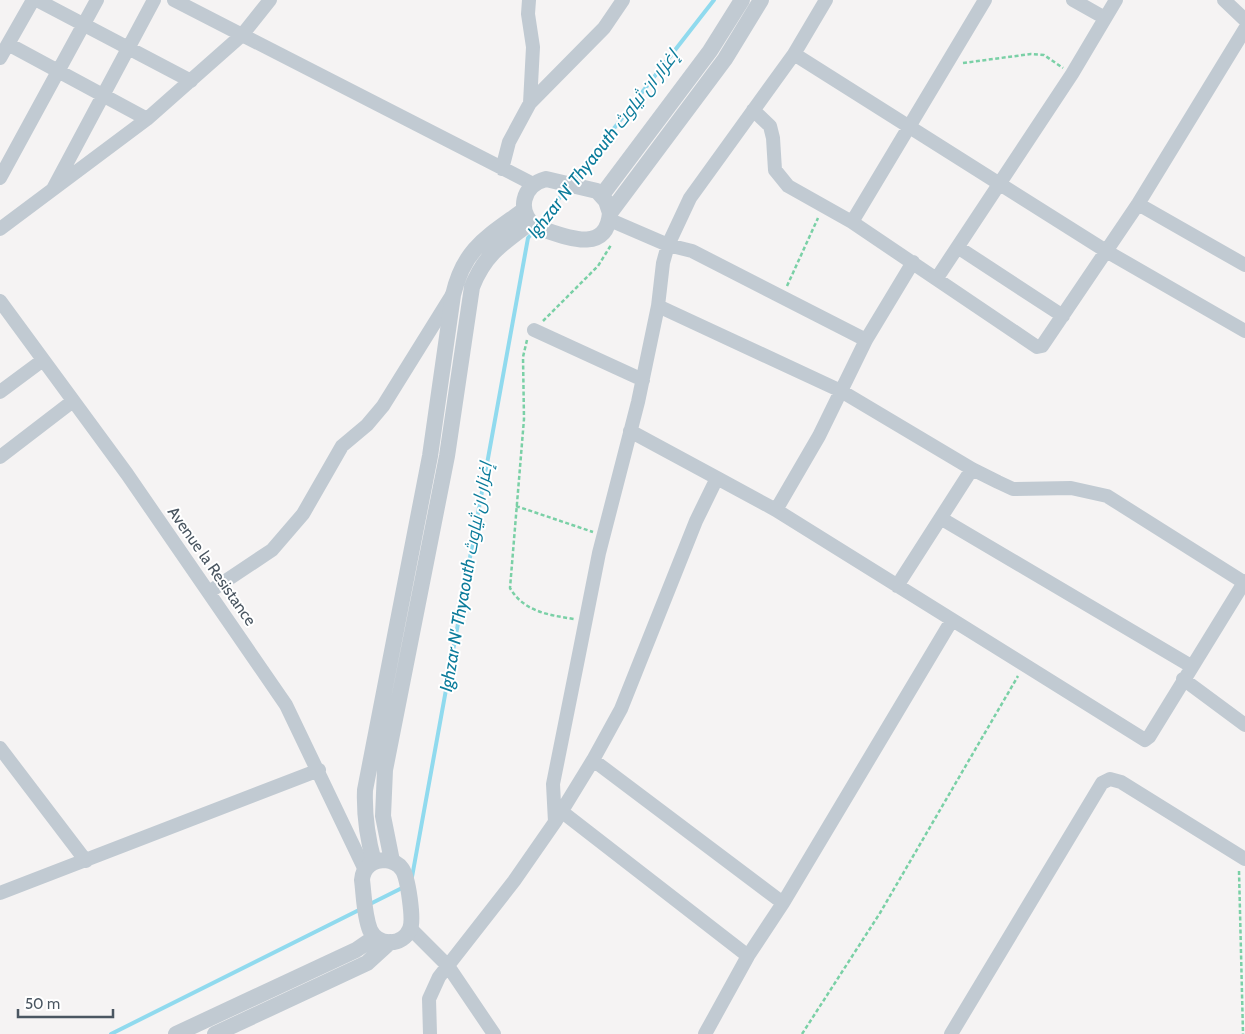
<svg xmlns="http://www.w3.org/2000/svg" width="1245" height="1034" font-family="Cabin,Cairo,sans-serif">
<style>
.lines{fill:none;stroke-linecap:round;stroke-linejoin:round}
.stream{stroke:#90daee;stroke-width:4}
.path{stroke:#7ad0a6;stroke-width:2.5;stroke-dasharray:4 2.5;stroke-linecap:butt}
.minor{stroke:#c1cad2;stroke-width:14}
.tertiary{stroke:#c1cad2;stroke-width:16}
.labels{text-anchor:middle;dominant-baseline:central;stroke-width:4;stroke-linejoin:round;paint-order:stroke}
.street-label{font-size:16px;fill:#4a5661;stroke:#fff}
.water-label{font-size:18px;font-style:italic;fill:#0c7c9b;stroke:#fff}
</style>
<rect width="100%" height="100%" fill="#f5f3f3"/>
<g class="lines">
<!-- stream -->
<path class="stream" d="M573,181l141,-181
M539,224l28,-36
M412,877l116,-639 7,-8
M370,904l34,-17
M111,1034l250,-125"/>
<!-- path -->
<path class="path" d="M963,63l68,-9 13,1 19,13
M787,286l31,-68
M543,321l55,-55 13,-21
M527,340l-4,17 1,62 -14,169c14,24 39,27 64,31
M516,506l77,26
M1239,871l4,163
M802,1034l78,-121 138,-237"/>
<!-- minor -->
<path class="minor" d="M37,0l154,81
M174,0l359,184
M529,0l-1,14 5,33 -3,56
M1073,0l32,18
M1224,0l21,20
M8,44l139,75
M794,54l312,197 139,80
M0,58l33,-58
M753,110l17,16 3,12 2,32 13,16 64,36 185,125 5,-1 96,-142 107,-175
M502,169l7,-27 21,-39 74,-75 19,-28
M0,178l97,-178
M53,189l101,-189
M1138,204l107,61
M852,222l133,-222
M0,229l147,-110 95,-84 28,-35
M959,248l104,68
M937,278l135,-204 44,-74
M0,301l127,173 159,231 79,165
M658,306l5,-43 5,-18 22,-47 104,-144 32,-54
M534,330l109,50
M866,340l47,-78
M0,392l43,-32
M630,431l87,47
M0,457l73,-56
M776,510l369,230 4,-3 96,-156
M942,519l249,147
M897,586l75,-117
M209,592l63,-42 31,-36 39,-68 25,-21 16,-19 69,-111
M1183,679l62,46
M0,748l86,113
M593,760l190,143
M561,811l187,145
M555,822l-2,-38 26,-130 20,-101 39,-151 20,-96 183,85 131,78 26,13 15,7 58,-1 36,8 138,87
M0,893l319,-123
M410,928l38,38 46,68
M430,1034l-1,-35 10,-22 75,-96 41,-59 38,-62 28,-51 75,-188 21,-43 59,32 43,-74 47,-96 -174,-89 -24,-6 -58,-25
M705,1034l43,-78 35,-53 169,-283
M951,1034l151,-251 8,-4 11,3 124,77"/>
<!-- tertiary -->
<path class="tertiary" d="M546,179l51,12 9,10 4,12c-4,44 -48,22 -74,14 -20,-15 -14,-42 10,-48z
M602,195l108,-144 32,-51
M610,213l115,-154 36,-59
M386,860c6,1 12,3 16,9 6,8 12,51 8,60 -7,17 -32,18 -40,1 -6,-15 -6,-35 -8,-50 1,-13 11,-20 24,-20z
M392,861l-9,-45 2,-46 62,-314 25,-169c13,-33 31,-44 58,-64
M374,862c-7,-25 -10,-46 -9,-72l65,-334 23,-161c11,-47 34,-58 71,-85
M176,1034l180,-84 19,-13
M215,1034l152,-71 23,-21"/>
</g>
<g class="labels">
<!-- street labels -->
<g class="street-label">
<text transform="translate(212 566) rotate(55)">Avenue la Resistance</text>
</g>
<!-- water labels -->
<g class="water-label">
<text transform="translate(603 144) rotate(-52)">Ighzar N' Thyaouth إغزار ان ثياوث</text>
<text transform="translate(466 577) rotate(-80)">Ighzar N' Thyaouth إغزار ان ثياوث</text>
</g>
</g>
<!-- scale -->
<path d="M18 1009v8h95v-8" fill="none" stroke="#4a5661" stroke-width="2.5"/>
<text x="25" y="1009" font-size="15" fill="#4a5661" stroke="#ffffff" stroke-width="4" paint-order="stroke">50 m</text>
</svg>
